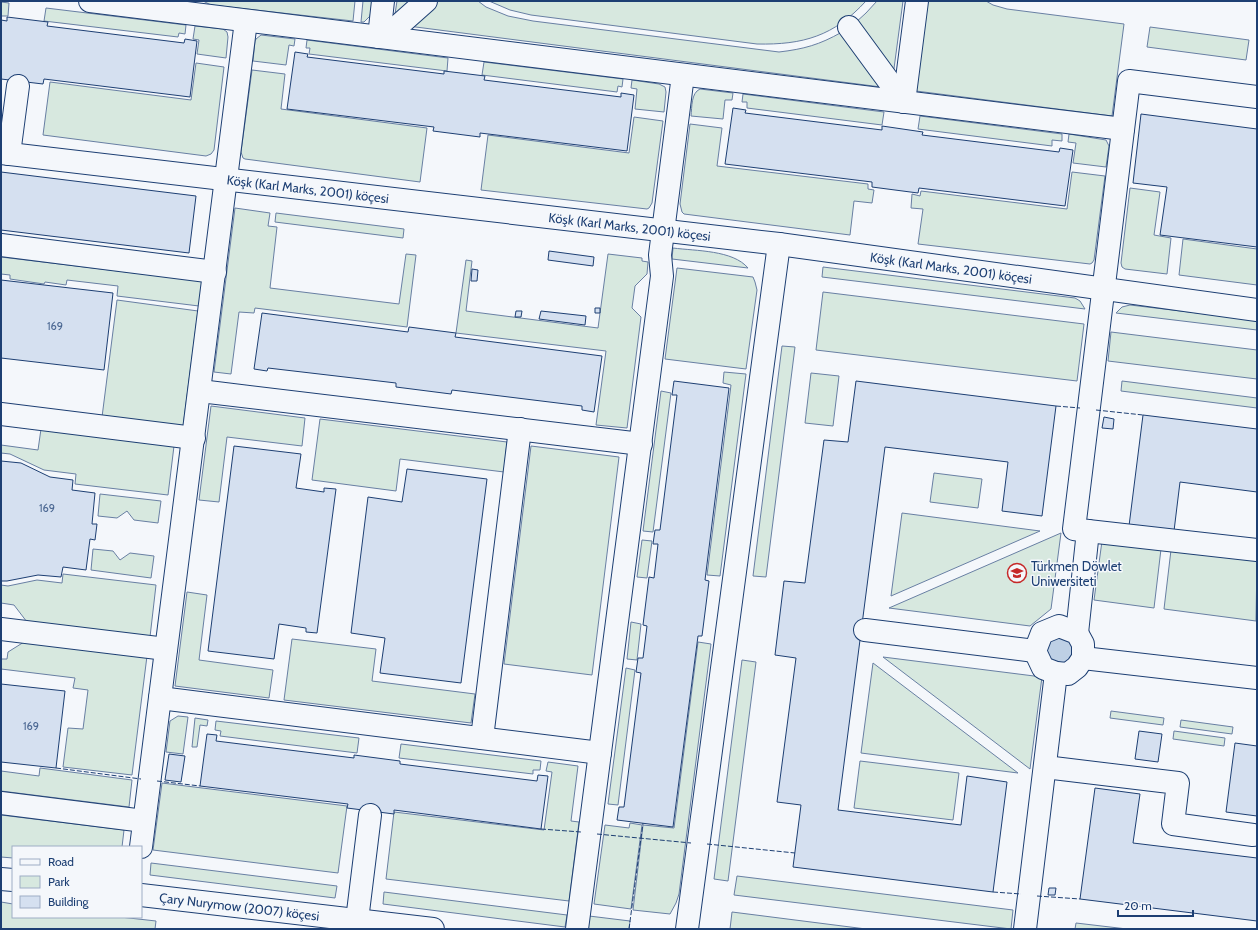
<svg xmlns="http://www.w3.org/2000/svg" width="1258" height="930" font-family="Cabin,sans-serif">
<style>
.green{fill:#d7e8df;stroke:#687fa3}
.water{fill:#bed0e5;stroke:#687fa3}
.building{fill:#d5e0f0;stroke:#1d3f73}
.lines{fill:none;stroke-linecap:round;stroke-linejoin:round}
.minor-casing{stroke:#1d3f73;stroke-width:24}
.minor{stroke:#f4f7fb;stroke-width:22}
.fence{stroke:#1d3f73;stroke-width:1;stroke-dasharray:5 2;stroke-linecap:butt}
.labels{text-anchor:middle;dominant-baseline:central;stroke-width:3;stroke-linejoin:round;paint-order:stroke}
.number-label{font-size:11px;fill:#4b6792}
.street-label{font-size:13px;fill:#1d3f73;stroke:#f4f7fb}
.poi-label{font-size:13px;fill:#1d3f73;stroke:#f4f7fb;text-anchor:start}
</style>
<rect width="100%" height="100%" fill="#f4f7fb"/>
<!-- green -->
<path class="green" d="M203,1h152l-2,20 -142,-16z
M363,1h10l-3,15 -6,6h-3z
M397,1h14l-16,13z
M437,1h41l8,6 22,9 25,5 246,31c25,-3 40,-7 63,-20l39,55 -473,-61z
M489,1h377c-32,35 -63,44 -109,43l-226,-29 -21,-5z
M877,1h26l-10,75 -38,-53 11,-10z
M928,1h58l7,4 14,4 117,15 -12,92 -196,-25z
M1,2l8,1 -1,13h-7z
M46,8l140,17 -1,9 -6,-1 -1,4 -134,-16z
M195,26l28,3 4,3 1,5 -2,21 -29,-4 2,-14 -6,-1z
M1150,27l99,13 -3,20 -99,-13z
M261,35l34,4 -1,7 -5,-1 -3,20 -33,-4 2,-20 1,-2z
M307,40l141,18 -1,13 -138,-17 1,-6h-4z
M484,62l139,17 -1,8 -4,-1 -1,6 -135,-17z
M196,63l28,4 -10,83 -3,4 -5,2 -163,-21 7,-53 141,18z
M252,70l33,4 -4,35 146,19 -7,54 -175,-23 -2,-1 -2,-6z
M632,80l27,4 6,3 1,5 -2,20 -29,-3 2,-20 -6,-1z
M700,89l33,4 -1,7h-7l-2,19 -32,-3c1,-9 0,-23 9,-27z
M743,94l141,18 -2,13 -135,-17v-6h-5z
M920,116l142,18v7l-10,-1v6l-134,-17z
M634,117l29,4 -11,82 -3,5 -2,1 -166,-19 7,-55 141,18z
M690,124l32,4 -5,38 151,18v5l6,1 -2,13 -18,-2 -4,34 -166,-21 -2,-2 -2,-8z
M1069,134l37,6 3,6 -3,21 -33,-4 3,-20 -8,-1z
M1072,172l33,4 -11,84 -2,3 -2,1 -172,-20 5,-35 -12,-1 1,-14 8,2 1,-5 146,18z
M1130,188l30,4 -6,43 17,3 -4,36 -42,-5 -3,-2 -1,-4z
M235,208l35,5 -2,13 9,1 -7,61 129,16 7,-50 10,1 -9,72 -152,-19 -1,5 -15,-1 -8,62 -17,-2z
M276,213l128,16 -1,9 -128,-16z
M1183,239l74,10v36l-78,-10z
M673,248c23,3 60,2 75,20l-76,-9z
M608,254l34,4v3l6,1 -1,12 -12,12 -3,22 9,9 -14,111 -31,-3 10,-74 -150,-18 10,-73 6,1 -6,50 132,17z
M1,257l201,24 -3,25 -82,-10 1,-10 -51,-6 -1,5 -21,-3 -1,2 -34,-5v-4l-9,-1z
M823,267l252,31 5,3 5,8 -263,-32z
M677,268l76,9 2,5 2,8 -11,79 -81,-10z
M823,292l261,32 -7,57 -261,-31z
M117,300l81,11 -15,116 -81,-10z
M1130,305l127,15v10l-141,-17 6,-6z
M1111,332l146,18v29l-149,-18z
M782,346l13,1 -29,230 -13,-1z
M724,372l22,2 -26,202 -13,-1 24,-190 -8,-2z
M811,373l28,3 -6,50 -28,-3z
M1122,381l135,17v10l-136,-17z
M661,391l10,2 -18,139 -10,-1z
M211,406l94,12 -3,28 -75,-9 -8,65 -20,-2z
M320,419l187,23 -3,30 -104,-13 -4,32 -84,-11z
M41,429l133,17 -6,49 -93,-11 1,-10 -32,-4 -34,-16 -9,-1v-8l37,5z
M531,446l88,11 -27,218 -88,-11z
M934,473l48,6 -4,29 -48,-6z
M100,494l61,7 -3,22 -24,-3 -7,-9 -10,7 -19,-2z
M902,513l138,18 -149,65z
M1061,533l-10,76 -21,17 -141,-18z
M642,540l10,1 -5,37 -10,-1z
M1102,541l59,8 -7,59 -60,-8z
M93,549l20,2 7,9 10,-7 24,3 -3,22 -60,-8z
M1171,550l86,10 -1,61 -92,-12z
M63,574l93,11 -6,52 -123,-15 -13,-17 -13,-2v-18l7,1 29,-6 25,3z
M187,592l20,3 -8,65 74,10 -4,28 -94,-12z
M631,622l10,2 -4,36 -10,-1z
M292,639l84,10 -4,32 103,13 -4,29 -187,-23z
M24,642l123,14 -15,119 -69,-8 5,-39 15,1 5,-39 -15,-2 2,-10 -74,-9v-10h6l1,-7z
M698,642l13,2 -32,250 -3,9 -6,11 -37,-4 10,-85 31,3z
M883,657l159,20 -12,92z
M742,660l14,2 -28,219 -14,-2z
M873,663l145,110 -157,-20z
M626,668l9,2 -17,135 -10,-1z
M1111,711l53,7 -1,7 -53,-7z
M178,716l10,1 -5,37 -17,-2 4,-31z
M195,718l13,2 -1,6 -7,-1 -3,22h-5z
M1181,720l52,7 -1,7 -52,-7z
M216,721l143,17 -2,15 -137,-17 1,-5 -6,-1z
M1174,731l51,7 -1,8 -51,-7z
M401,744l140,17 -1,9h-7v4l-134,-16z
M860,761l99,12 -6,47 -99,-12z
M548,762l30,4 -7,55 8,1 -10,79 -183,-22 8,-67 150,18 8,-58 -6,-1z
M40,768l92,12 -3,27 -128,-16v-20l38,5z
M162,783l185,23 -9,67 -185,-23z
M1,815l123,15 -2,17h-109v11l-12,-1z
M630,823l12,2 -11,84 -37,-5 11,-79 24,3z
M151,863l186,23 -2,12 -185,-23z
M737,876l276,34 -2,19 -277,-34z
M384,892l183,23 -2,12 -182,-23z
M1,902l12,2v13h107l36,4 -1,8h-154z
M732,912l134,17h-136z
M589,916l41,5 -1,8h-42z
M1076,923l51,6h-52z"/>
<!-- water -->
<path class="water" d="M1046 650a14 14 0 1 1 28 0a14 14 0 1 1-28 0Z"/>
<!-- building -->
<path class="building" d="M7,17l41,5 -1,4 137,17 1,-4 12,2 -7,56 -146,-18 -1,5 -42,-5v-59l6,1z
M295,52l13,2 -1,3 137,17v-3l41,5 -1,4 137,17v-4l13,2 -7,56 -147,-18v4l-47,-6 1,-4 -147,-18z
M733,108l13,2 -1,3 137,17v-4l41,6 -1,3 137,17 1,-4 13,2 -8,56 -146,-18 -1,5 -46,-6v-5l-147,-18z
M1141,114l116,15v118l-97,-12 7,-48 -34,-4z
M1,172l195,24 -7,57 -188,-23z
M549,251l45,6 -1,9 -45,-6z
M472,269l6,1 -1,11h-6z
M1,280l112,13 -9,77 -103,-12z
M595,308h5v5h-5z
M516,311h6l-1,6h-6z
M541,311l45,5 -1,9 -46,-6z
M262,313l146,19 1,-5 47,6 -1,4 147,19 -8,56 -12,-2v-4l-130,-16 -1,4 -55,-7v-4l-128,-15 -1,3 -13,-2z
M674,381l55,7 -24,192 4,1 -7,55h-4l-25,191 -56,-7 2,-13h5l17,-134 -5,-1 2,-14h5l4,-32 -4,-1 6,-48 5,1 4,-34h-5l2,-14h5l17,-135h-5z
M856,381l200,25 -14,110 -40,-5 6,-49 -123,-15 -47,363 123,15 6,-49 40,6 -14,110 -200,-25 8,-62 -24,-3 19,-144 -21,-3 9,-74 21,2 19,-143 24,2z
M1143,415l114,14v63l-77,-10 -6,49 -45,-5z
M1104,417l10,2 -1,10 -11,-1z
M234,446l67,8 -5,34 28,4v-4l12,1 -19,144 -11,-1v-4l-27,-4 -5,35 -66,-8z
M1,461l20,2 29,14 23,3 -1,10 23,3 -3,31h5l-2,16 -5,-1 -4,31 -23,-3 -2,10 -23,-2 -31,6h-6z
M407,469l80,10 -26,204 -81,-10 5,-35 -34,-5 17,-136 34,5z
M1,684l64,7 -9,77 -55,-6z
M1139,731l23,3 -4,28 -23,-3z
M207,734l10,1 -1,6 138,17v-3l46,6v3l137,17 1,-6 10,1 -7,53 -147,-19v4l-47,-6 1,-4 -148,-18z
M1235,743l22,3v70l-31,-4z
M169,754l16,2 -4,26 -16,-2z
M1095,788l45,6 -7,49 124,15v63l-177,-22z
M1049,888h7l-1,7h-7z"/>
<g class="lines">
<!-- minor casing -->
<g class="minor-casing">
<g id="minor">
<path d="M90,1l1033,128"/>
<path d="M849,27l55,75"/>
<path d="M379,37l20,-12 27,-24"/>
<path d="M379,37l4,-36"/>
<path d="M904,102l13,-101"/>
<path id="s1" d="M1,153l778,91 478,66"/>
<path d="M9,154l9,-68"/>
<path d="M1,245l214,27"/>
<path d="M200,391l441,53"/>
<path d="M1,414l193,24"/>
<path d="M1088,531l169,19"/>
<path d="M1059,626l18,7 6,11v14l-6,9 -9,7 -12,-1 -13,-5 -8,-17 7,-18z"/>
<path d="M1,629l165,20"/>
<path d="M865,630l170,21"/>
<path d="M1077,633l11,-102 -14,-2 55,-448 128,16"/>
<path d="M1083,658l174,20"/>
<path d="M160,698l440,55"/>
<path d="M482,738l38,-309"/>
<path d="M1045,767l133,16 -5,41 80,11"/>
<path d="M1,803l143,18"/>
<path d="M141,847l105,-826"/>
<path d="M1,879l12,1"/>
<path id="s2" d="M141,895l292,34"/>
<path d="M357,920l13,-105"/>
<path d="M577,929l85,-653 -2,-21 23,-180"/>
<path d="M687,929l92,-685"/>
<path d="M1025,929l31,-256"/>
</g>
</g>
<!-- minor -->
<use href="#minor" class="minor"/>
<!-- fence -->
<path class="fence" d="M1056,406l24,2
M1096,410l47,5
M56,768l85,11
M157,781l43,5
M541,829l40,3
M597,834l94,9
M707,844l88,9
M993,892l28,2
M1037,896l43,3
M629,929l14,-106"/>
</g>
<!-- icons -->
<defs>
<g id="university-ring" transform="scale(1)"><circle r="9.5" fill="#f4f7fb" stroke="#c62828" stroke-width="1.5"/><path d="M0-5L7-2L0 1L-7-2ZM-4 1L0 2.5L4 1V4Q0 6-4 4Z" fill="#c62828"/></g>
</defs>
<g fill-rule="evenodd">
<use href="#university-ring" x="1017" y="573"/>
</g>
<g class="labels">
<!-- number labels -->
<g class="number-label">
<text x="55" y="326">169</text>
<text x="47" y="508">169</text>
<text x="31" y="726">169</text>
</g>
<!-- street labels -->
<g class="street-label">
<text stroke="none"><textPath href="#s1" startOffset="309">Köşk (Karl Marks, 2001) köçesi</textPath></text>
<text stroke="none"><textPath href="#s1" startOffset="633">Köşk (Karl Marks, 2001) köçesi</textPath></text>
<text stroke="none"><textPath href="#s1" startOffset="957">Köşk (Karl Marks, 2001) köçesi</textPath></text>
<text stroke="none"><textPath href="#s2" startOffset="99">Çary Nurymow (2007) köçesi</textPath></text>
</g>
<!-- poi labels -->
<g class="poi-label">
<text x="1031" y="566">Türkmen Döwlet<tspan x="1031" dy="15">Uniwersiteti</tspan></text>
</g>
</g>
<!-- border -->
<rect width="1258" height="930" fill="none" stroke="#1d3f73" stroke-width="4"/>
<!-- legend -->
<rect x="12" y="846" width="130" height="72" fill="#f4f7fb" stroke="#9eadc5"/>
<rect x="20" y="859" width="20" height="6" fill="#f4f7fb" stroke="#9eadc5"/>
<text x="48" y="866" font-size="12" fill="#1d3f73">Road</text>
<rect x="20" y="876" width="20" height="12" fill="#d7e8df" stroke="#9eadc5"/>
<text x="48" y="886" font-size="12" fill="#1d3f73">Park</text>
<rect x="20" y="896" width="20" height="12" fill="#d5e0f0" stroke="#9eadc5"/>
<text x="48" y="906" font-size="12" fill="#1d3f73">Building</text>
<!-- scale -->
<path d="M1118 910v6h75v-6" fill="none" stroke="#1d3f73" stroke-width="2"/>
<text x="1124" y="910" font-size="12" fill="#1d3f73" stroke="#f4f7fb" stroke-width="3" paint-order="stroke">20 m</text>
</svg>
